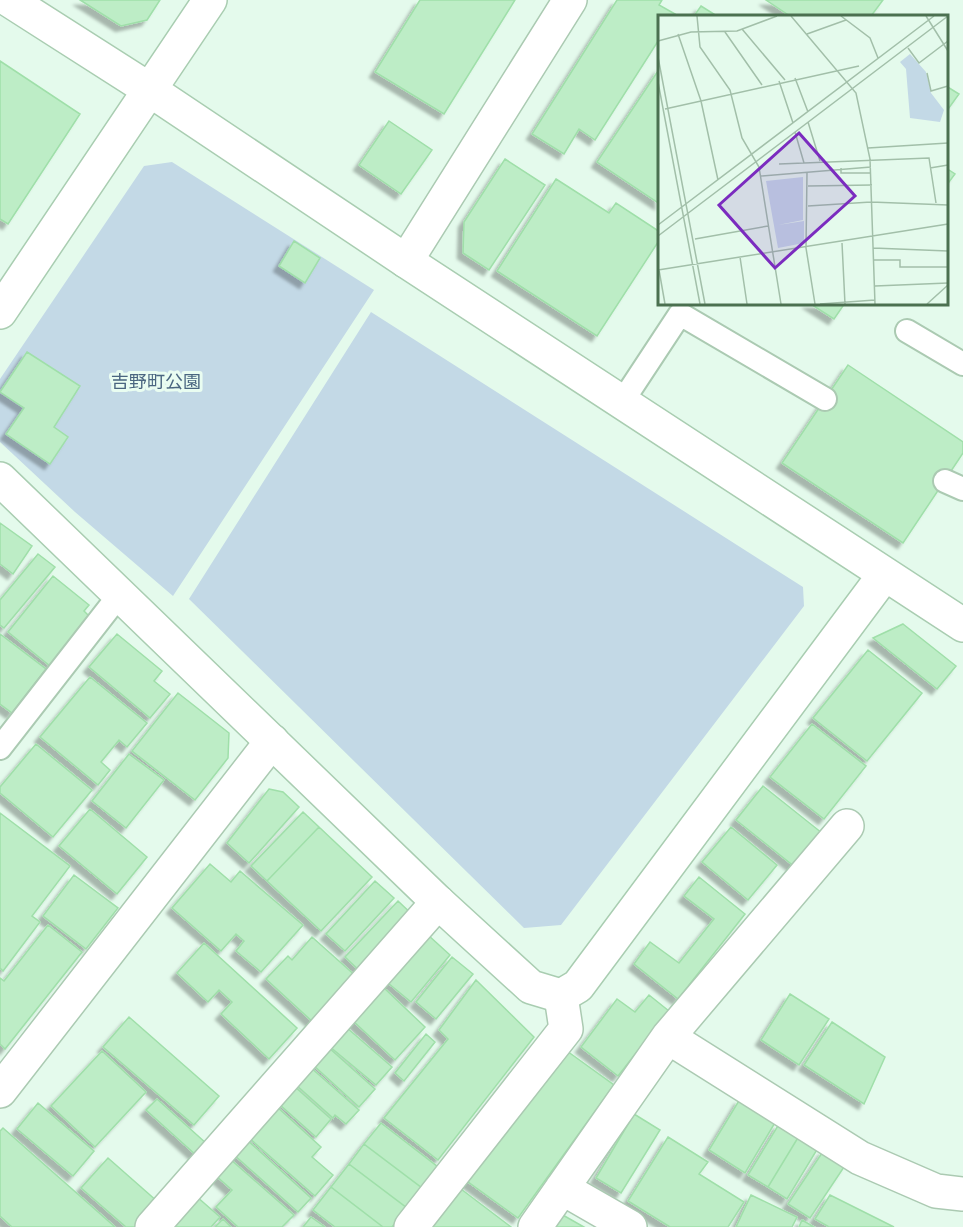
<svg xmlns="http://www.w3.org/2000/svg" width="963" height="1227" font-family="Figtree,'Noto Sans JP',sans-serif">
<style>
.green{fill:#c3d9e6}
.building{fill:#bdedc6;stroke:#9fdfa9;stroke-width:1.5;filter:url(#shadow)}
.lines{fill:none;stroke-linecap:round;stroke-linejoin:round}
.lane-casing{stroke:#abcab2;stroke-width:26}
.street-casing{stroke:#abcab2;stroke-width:36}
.secondary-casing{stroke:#a9cdb1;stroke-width:36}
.lane{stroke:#fff;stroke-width:22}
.street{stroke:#fff;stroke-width:33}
.secondary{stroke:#fff;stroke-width:33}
.labels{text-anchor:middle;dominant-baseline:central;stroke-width:6;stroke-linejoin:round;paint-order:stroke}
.park-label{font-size:18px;fill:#4a6680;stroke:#e9fdf1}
.inset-road{fill:none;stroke:#a2bfa9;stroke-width:1.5}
.view{fill:#7b2cbf;fill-opacity:0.15;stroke:#7b2cbf;stroke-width:3}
.inset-edge{fill:none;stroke:#4b7050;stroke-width:3}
</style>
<defs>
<filter id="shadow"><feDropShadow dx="-5.5" dy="5.5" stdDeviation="1.5" flood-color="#0004"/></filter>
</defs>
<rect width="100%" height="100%" fill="#e4faec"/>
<!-- green -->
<path class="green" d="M172,162l202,128 -201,306 -98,-84 -75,-70v-63l144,-213z
M371,312l432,275 1,19 -243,319 -37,3 -335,-329z"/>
<!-- building -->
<path class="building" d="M80,0h80l-13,20 -26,6z
M420,0h95l-71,114 -69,-42z
M617,0h45l-3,5 16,9 -2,2h-13v22l-65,102 -16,-11 -15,25 -32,-20z
M766,0h117l-12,16h-81z
M701,6l16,10h-23z
M0,61l80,53 -72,110 -8,-5z
M660,68v136l-63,-42z
M946,86l13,8 -13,18z
M389,121l43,29 -31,44 -42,-29z
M505,159l40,26 -56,85 -26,-17 1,-31z
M946,168l9,6 -9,12z
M556,179l53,34 7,-10 44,29v7l-63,97 -100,-65z
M294,241l26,17 -15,25 -26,-17z
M809,303h36l-11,16z
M27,352l53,34 -26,41 14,10 -18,27 -44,-30 18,-26 -24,-16z
M848,365l115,77v11l-60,90 -121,-80z
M0,523l32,23 -19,28 -13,-10z
M38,554l17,13 -51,61 -4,-3v-25z
M53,576l36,29 -5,6 5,5 -39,50 -42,-34z
M903,624l53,42 -19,23 -64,-51z
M0,634l46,35 -34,44 -12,-9z
M117,634l45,37 -8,10 16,13 -20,24 -61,-51z
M868,650l54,43 -55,68 -54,-43z
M90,677l57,46 -20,24 -8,-7 -18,22 9,8 -12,15 -58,-48z
M178,693l51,40 -1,25 -33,42 -63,-49z
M812,724l54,42 -42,53 -54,-42z
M36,744l56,46 -39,47 -53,-44v-6z
M129,754l35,26 -38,48 -34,-27z
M763,786l59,47 -27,34 -59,-47z
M269,789l14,3 16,15 -50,56 -22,-20z
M90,809l57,48 -30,37 -58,-48z
M303,812l16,15 -52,54 -16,-15z
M0,813l70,53 -38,50 8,6 -37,49 -3,-3z
M319,827l53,50 -51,54 -54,-50z
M731,827l46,38 -29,35 -46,-38z
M210,864l21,18 9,-11 63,54 -42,47 -25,-21 8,-10 -8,-7 -15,17 -49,-43z
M74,875l44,33 -32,41 -43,-33z
M699,877l46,37 -67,85 -44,-35 16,-22 29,21 35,-44 -30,-23z
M375,881l19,17 -49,53 -19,-17z
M398,901l18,17 -53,56 -18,-17z
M48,925l34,27 -77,97 -5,-5v-66l4,3z
M428,935l22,20 -39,47 -23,-19z
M312,937l46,41 -43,46 -49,-45 22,-23 4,4z
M204,943l93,85 -28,31 -48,-45 11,-12 -13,-12 -11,12 -31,-29z
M452,957l21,17 -37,45 -20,-17z
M476,980l58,57 -96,123 -54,-42 64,-79 -9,-9z
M383,987l42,40 -30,33 -43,-40z
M790,994l39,25 -30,46 -38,-25z
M649,995l20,16 -51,65 -37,-29 36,-48 18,13z
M129,1017l90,79 -25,29 -91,-78z
M832,1022l53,35 -21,47 -60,-39z
M346,1027l46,40 -16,18 -47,-39z
M426,1034l9,8 -31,39 -9,-8z
M560,1046l54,39 -96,133 -54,-39z
M328,1047l47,42 -16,18 -47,-43z
M102,1051l44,41 -51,55 -44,-41z
M310,1067l49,43 -13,14 -11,-9 -2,3 -38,-34z
M294,1086l37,33 -15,18 -37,-33z
M157,1099l50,45 -10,12 -51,-46z
M740,1099l36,22 -31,52 -36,-23z
M38,1103l56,48 -21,25 -56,-47z
M276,1106l45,41 -9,10 21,18 -18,21 -67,-59z
M634,1114l26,16 -39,63 -25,-15z
M381,1123l57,44 -16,21 -58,-44z
M779,1124l20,12 -31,51 -20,-12z
M3,1128l112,99h-103l-12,-11v-85z
M799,1136l19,12 -31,51 -19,-12z
M668,1137l40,25 -9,12 45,28 -16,25h-58l-42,-26z
M246,1139l65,59 -13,14 -65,-58z
M364,1144l58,44 -15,20 -58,-44z
M824,1150l22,14 -36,54 -22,-14z
M108,1158l50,44 -22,25h-10l-45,-39z
M230,1159l64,56 -12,12h-44l-22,-20 16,-17 -17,-15z
M349,1164l58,44 -15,19h-9l-52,-40z
M457,1186l54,41h-84z
M331,1187l52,40h-48l-22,-17z
M751,1195l46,22 -5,10h-56z
M830,1195l64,32h-65l-14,-8z
M196,1196l24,21 -9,10h-44z
M561,1214l23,13h-30z
M311,1217l14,10h-22z
M223,1219l8,8h-16z
M802,1220l12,7h-15z"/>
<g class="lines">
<!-- lane casing -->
<g class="lane-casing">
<path id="lane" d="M907,331l56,33
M622,402l58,-88 145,85
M945,481l18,8
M0,748l120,-154"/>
</g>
<!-- street casing -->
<g class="street-casing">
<path id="street" d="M406,261l164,-261
M668,1037l192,121 76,33 27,3
M0,1091l272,-350
M562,1188l68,39
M152,1227l286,-325
M411,1227l155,-198 -5,-33
M535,1227l133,-190 179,-211"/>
</g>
<!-- secondary casing -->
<g class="secondary-casing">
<path id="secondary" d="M9,0l141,90 256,171 557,364
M0,312l210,-312
M0,479l438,423 93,85 30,9 17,-10 307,-412"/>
</g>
<!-- lane -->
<use href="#lane" class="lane"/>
<!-- street -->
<use href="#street" class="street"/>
<!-- secondary -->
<use href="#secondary" class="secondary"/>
</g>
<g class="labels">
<!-- park labels -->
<g class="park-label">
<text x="156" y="382">吉野町公園</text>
</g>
</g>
<!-- overview -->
<g transform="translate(658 15)">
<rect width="290" height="290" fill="#e4faec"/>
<path d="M252,39l16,18 5,21 13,17 -4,12 -30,-4 -4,-49 -6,-7zM145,162v43l-25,5 26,-4v22l-26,5 -12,-67z" fill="#c3d9e6"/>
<path class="inset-road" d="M39,1l3,31 30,43 12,48 17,29 22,137M133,1l65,77 14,66 5,145M183,1l29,22 8,20M268,1l22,35M84,14l43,51M67,17l37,53M20,19l23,67 17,79M149,19l39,-14M0,26l33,-9 46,-1 40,-15M250,33l11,15 29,-22M0,42l47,247M269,58l4,18 17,-5M137,63l13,34M121,66l14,42M0,67l42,222M7,94l194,-43M150,107l12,39M137,117l9,31M210,133l80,-5M121,149l150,-6 7,45M183,153v5h30M272,153l18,-3M149,158l-1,75 9,56M103,161l110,-9M150,171l64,-1M150,191l63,-4 77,3M0,210l276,-209M0,221l290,-220M37,224l73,-13M184,228l3,61M215,233l75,3M82,242l7,47M216,245h26v7h48M0,255l290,-46M1,255l6,34M217,271l73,-3M162,289l55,-4M269,289l21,-19"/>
<path class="view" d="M141,118l56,63 -80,72 -56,-63z"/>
<rect width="290" height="290" class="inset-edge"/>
</g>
</svg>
